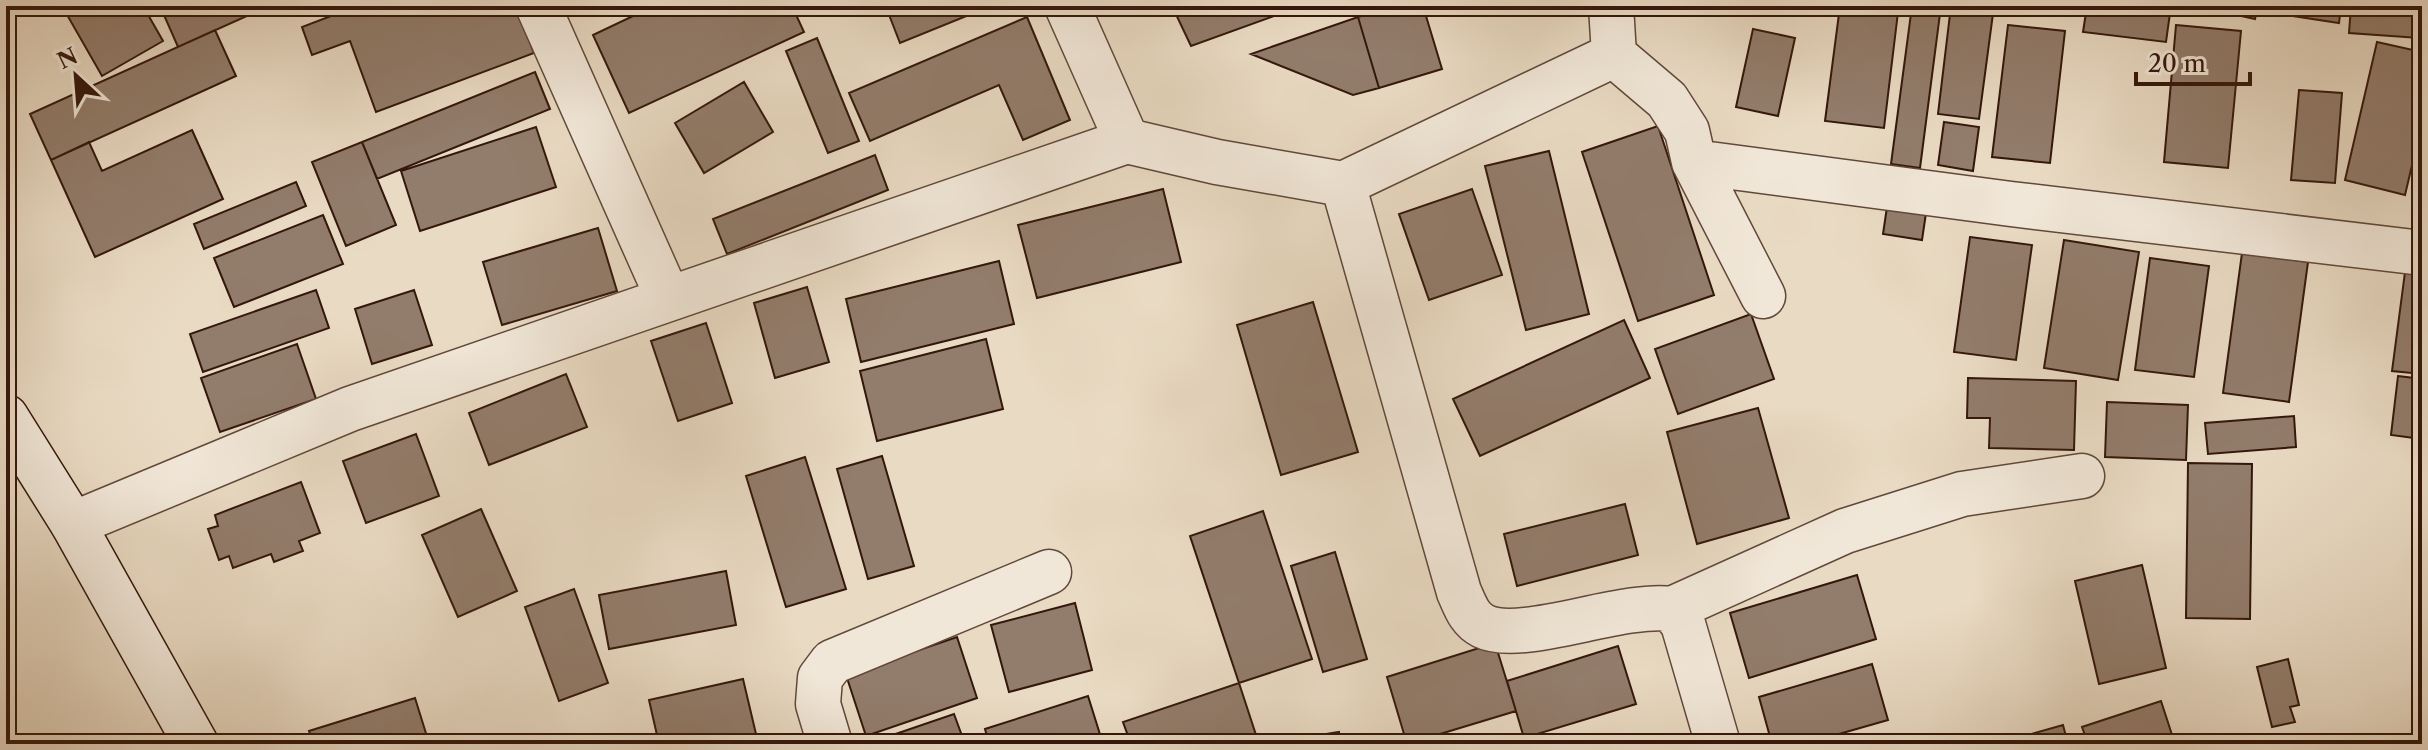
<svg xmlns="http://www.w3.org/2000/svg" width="2428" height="750" font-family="'Libre Caslon Text',serif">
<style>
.building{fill:#927c6b;stroke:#34170c;stroke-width:2}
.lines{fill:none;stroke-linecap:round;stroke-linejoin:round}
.minor-casing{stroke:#61483a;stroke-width:47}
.secondary-casing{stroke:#34170c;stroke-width:47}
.minor{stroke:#f1e7d8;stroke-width:44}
.secondary{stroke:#f1e7d8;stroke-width:44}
</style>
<rect width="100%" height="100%" fill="#e9dac3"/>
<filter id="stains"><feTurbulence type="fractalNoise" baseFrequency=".0025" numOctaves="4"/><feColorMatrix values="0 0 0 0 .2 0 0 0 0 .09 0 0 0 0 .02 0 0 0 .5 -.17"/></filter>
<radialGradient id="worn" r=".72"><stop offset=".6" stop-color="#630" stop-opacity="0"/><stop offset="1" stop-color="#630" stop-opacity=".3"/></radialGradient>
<!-- building -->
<path class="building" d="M62,6h81l20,35 -61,35z
M160,6h98l2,4 -82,37z
M357,6h159l18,47 -158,59 -26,-71 -38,14 -10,-28z
M654,6h138l12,26 -175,81 -36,-78z
M888,6h103l-91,37 -14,-36z
M1172,6h130l-111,40z
M1336,6h30l-27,9z
M1394,6h29l19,63 -63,19 -21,-71z
M1836,6h39l-1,3 24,3 -14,116 -59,-7 15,-115z
M1912,6h29l-21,162 -29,-4z
M1951,6h43l-15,113 -41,-5z
M2087,6h84l-5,36 -83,-10z
M2196,6h62l-3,13z
M2274,6h67l-2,17 -66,-10z
M2351,6h71l-3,32 -70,-5z
M1027,17l43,103 -47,20 -24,-55 -129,56 -21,-48z
M1358,17l21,71 -26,7 -102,-41z
M2008,25l57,6 -15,132 -58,-6z
M2176,25l65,6 -13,137 -64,-6z
M1753,29l42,9 -17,78 -42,-9z
M215,30l21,46 -185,84 -21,-46z
M817,38l42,103 -31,12 -42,-102z
M2377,42l45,10v71l-17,72 -60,-15z
M535,72l15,37 -173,70 -15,-37z
M744,82l29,50 -69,41 -29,-50z
M2299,90l43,3 -7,90 -44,-3z
M1944,122l35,5 -6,44 -35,-6z
M1658,126l56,169 -76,26 -56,-169z
M536,127l20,60 -136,44 -19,-60z
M192,130l31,69 -128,58 -44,-97 38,-18 13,29z
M362,142l34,83 -50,21 -34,-84z
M1549,151l40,163 -63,16 -41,-164z
M875,155l13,35 -161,64 -14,-35z
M2422,168v60l-6,-1z
M296,182l10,24 -102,43 -10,-25z
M1163,189l18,73 -144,36 -19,-73z
M1472,189l30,86 -73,25 -30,-86z
M1887,207l39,6 -4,27 -39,-6z
M323,215l20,49 -109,43 -20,-49z
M598,228l19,63 -115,34 -19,-63z
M1970,237l62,8 -16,115 -62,-8z
M2064,240l75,12 -21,128 -74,-12z
M2242,253l66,9 -19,140 -66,-9z
M2150,258l59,8 -15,111 -59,-7z
M999,261l15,63 -153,38 -15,-63z
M2405,272l17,2v100l-30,-3z
M807,287l22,75 -54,16 -21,-75z
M316,290l13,38 -126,44 -13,-38z
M414,290l18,55 -60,19 -17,-55z
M1313,302l45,150 -77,23 -44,-150z
M1751,314l23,65 -96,35 -23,-65z
M1624,320l26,58 -170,78 -27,-57z
M706,323l26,80 -54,18 -27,-80z
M986,339l17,70 -126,32 -17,-70z
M297,344l19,55 -96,33 -19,-54z
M566,374l21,53 -98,38 -20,-52z
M2398,376l24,3v60l-31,-4z
M1968,378l108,3 -2,69 -85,-2 1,-30h-23z
M2107,402l81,3 -2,55 -81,-3z
M1758,408l31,110 -92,26 -30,-112z
M2294,416l2,31 -88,7 -3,-31z
M416,434l23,62 -73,27 -23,-62z
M882,456l32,110 -46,13 -31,-110z
M805,457l41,132 -60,18 -40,-131z
M2188,463l64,1 -2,155 -64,-1z
M301,482l19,51 -21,8 4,10 -29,11 -3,-8 -38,14 -4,-12 -10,4 -11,-31 10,-3 -3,-11z
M1625,504l13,51 -121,31 -13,-52z
M481,509l36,82 -59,26 -36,-82z
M1263,511l49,148 -73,24 -49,-147z
M1335,552l32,107 -44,13 -32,-106z
M2142,565l24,103 -67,16 -24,-103z
M726,571l10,54 -127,24 -10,-54z
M1857,575l19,64 -127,39 -19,-65z
M574,589l34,94 -49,18 -34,-94z
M1075,603l17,67 -83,22 -18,-67z
M957,637l20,61 -111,38 -20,-61z
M1495,643l21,68 -109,33 -20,-67z
M1618,646l18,58 -112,34 -17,-57z
M2288,659l11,46 -9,2 5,15 -23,5 -15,-60z
M1872,664l16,56 -84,24h-32l-13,-47z
M743,679l13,55 -42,10h-55l-10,-44z
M1239,683l17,52 -26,9h-99l-8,-22z
M1088,696l15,48h-114l-4,-15z
M415,698l14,45 -116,1 -4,-13z
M2161,701l14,43h-87l-6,-17z
M954,714l11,30h-83l-1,-5z
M8,724l12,20h-14v-18z
M2063,725l5,19h-72z
M1339,732l1,12h-58v-3z"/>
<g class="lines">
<!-- minor casing -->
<g class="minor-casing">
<path id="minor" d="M538,6l130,292
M1067,6l60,135
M1611,6l3,49 53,45 20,31 7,31 69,134
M1694,162l317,42 411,49
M1343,184l116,408c6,13 10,27 24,34 38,19 137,-24 189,-17l11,15 35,120
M73,524l277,-115 777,-268 90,21 126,22 271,-129
M1672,609l173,-78 117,-37 120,-18
M830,744l-12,-40 2,-26 12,-16 217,-90"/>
</g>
<!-- secondary casing -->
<g class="secondary-casing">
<path id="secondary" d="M6,417l67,107 123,220"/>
</g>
<!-- minor -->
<use href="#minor" class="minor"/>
<!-- secondary -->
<use href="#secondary" class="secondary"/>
</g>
<!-- margin -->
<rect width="2428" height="750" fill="none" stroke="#e9dac3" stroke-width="32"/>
<rect x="8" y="8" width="2412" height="734" fill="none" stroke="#34170c" stroke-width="4"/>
<rect x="16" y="16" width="2396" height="718" fill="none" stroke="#34170c" stroke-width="2"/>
<!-- north arrow -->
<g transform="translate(76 76) rotate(334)" stroke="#f1e7d8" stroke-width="6" paint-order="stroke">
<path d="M0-6L14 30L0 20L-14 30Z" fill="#34170c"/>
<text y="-12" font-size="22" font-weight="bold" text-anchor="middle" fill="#34170c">N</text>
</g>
<!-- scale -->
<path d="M2136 72v12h114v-12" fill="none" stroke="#34170c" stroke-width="4"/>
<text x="2148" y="72" font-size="24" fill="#34170c" stroke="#f1e7d8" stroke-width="6" paint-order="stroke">20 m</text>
<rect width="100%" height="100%" filter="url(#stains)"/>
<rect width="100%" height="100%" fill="url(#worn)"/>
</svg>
